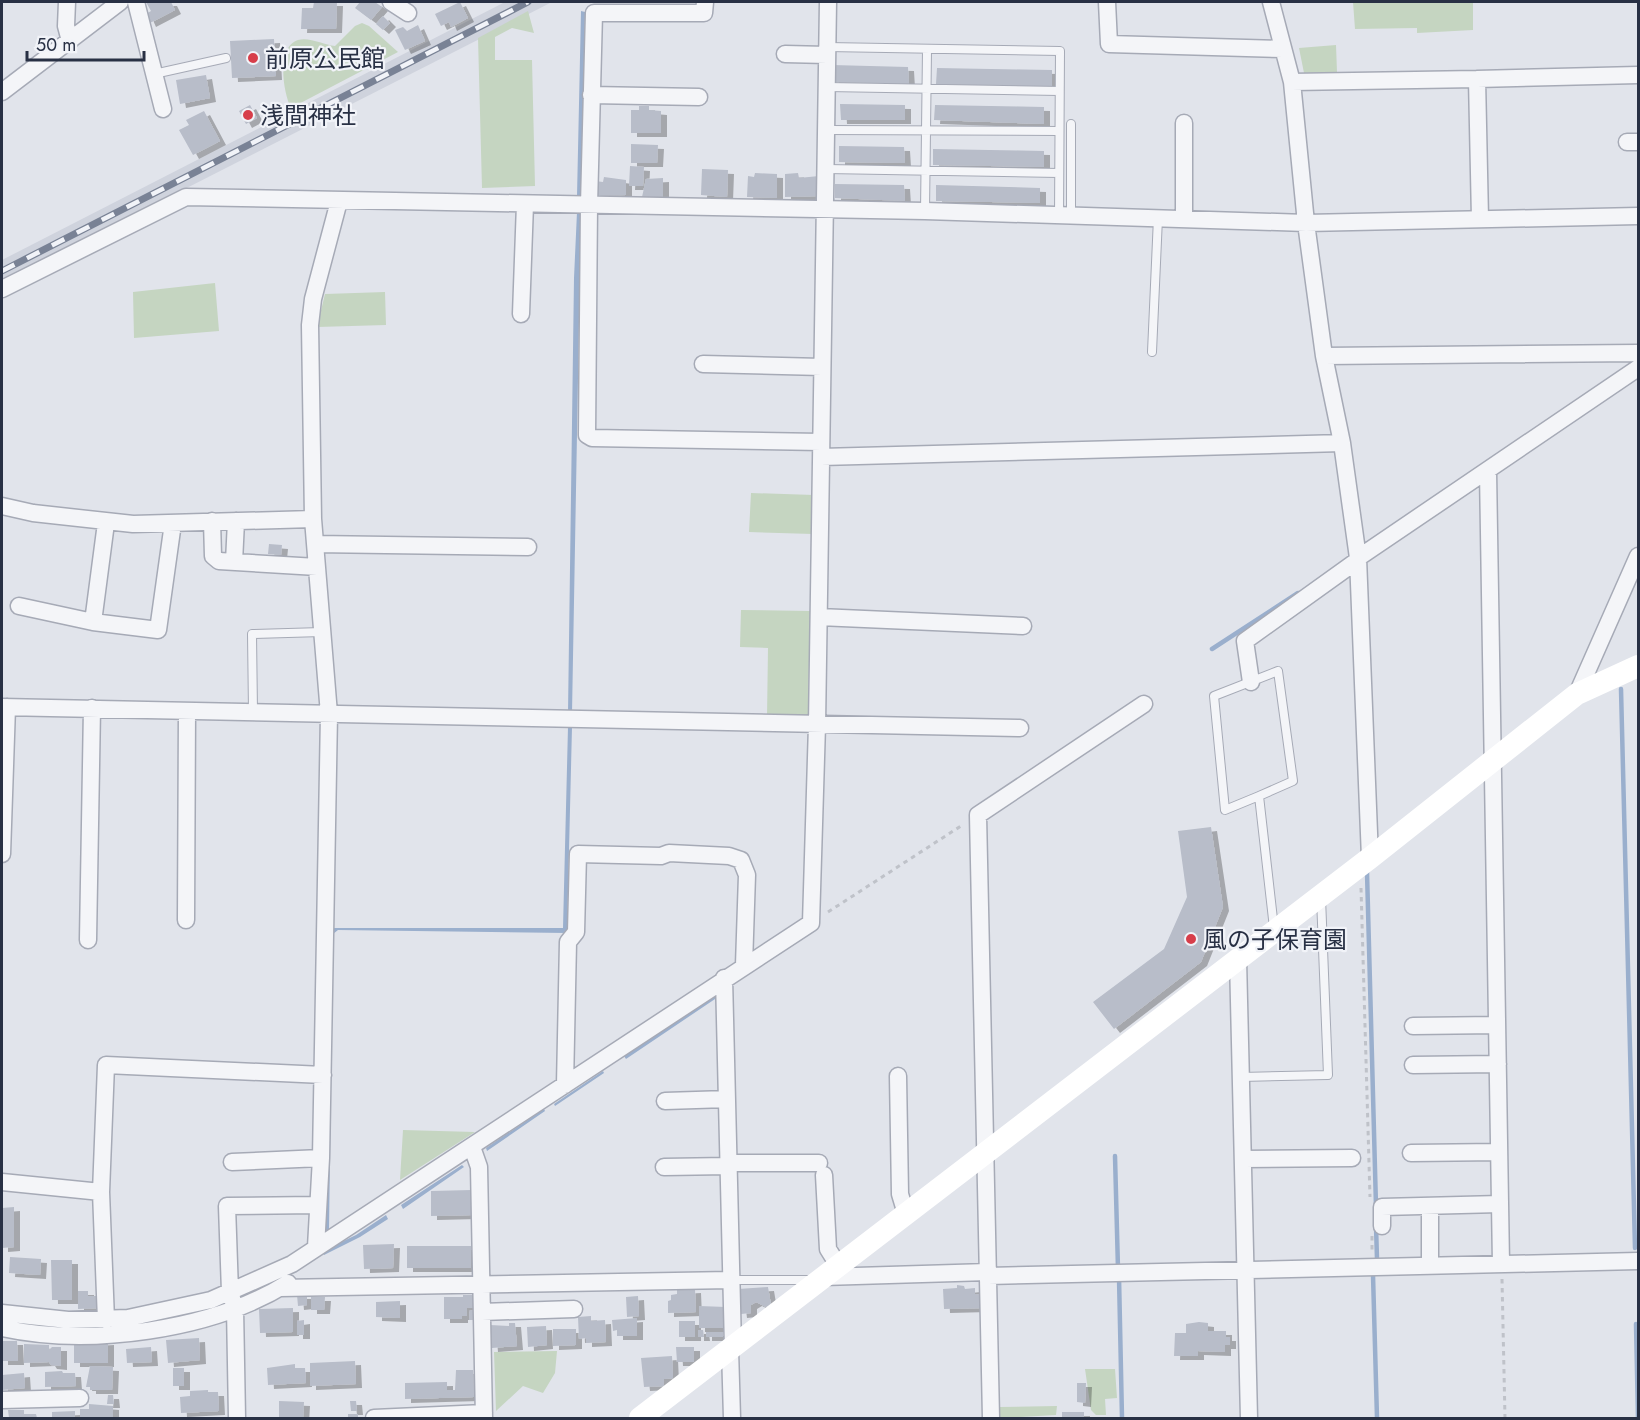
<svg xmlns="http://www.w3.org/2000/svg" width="1640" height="1420" font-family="Jost,'Noto Sans JP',sans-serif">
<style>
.built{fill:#cfd3dd}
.green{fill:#c5d5c1}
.water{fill:#9aafcd}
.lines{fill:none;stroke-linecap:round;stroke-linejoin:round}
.stream{stroke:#9aafcd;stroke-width:4.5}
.building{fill:#b8bdc9;filter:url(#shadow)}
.lane-casing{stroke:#a6aab6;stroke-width:10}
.street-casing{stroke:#a6aab6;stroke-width:19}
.path{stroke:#bfc2c9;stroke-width:3;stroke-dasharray:4.5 4.5;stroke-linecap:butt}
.lane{stroke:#f4f5f8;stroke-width:8}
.street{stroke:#f4f5f8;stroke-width:16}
.secondary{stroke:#fff;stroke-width:22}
.rail-casing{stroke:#798295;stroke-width:7}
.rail{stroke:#f1f3f8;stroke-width:4.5;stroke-dasharray:14;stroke-linecap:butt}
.poi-dot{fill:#d73e4a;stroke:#f1f3f8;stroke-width:2}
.labels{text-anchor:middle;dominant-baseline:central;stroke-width:4.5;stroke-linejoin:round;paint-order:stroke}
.poi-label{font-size:24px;fill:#283044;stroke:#f1f3f8;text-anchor:start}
</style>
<defs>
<filter id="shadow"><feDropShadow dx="6" dy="4" stdDeviation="0" flood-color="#0004"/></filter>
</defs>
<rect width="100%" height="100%" fill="#e1e4eb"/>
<!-- built -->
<path class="built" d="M505,2h47l-550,280v-22z"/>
<!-- green -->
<path class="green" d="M1353,2h120v28l-56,3v-5l-62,1z
M528,11l6,22 -22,-5 -17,9v23h37l3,126 -53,2 -4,-150z
M362,23l7,3 29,26 -107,56c-8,-16 -15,-61 7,-68 12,-3 26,5 37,6l20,-20z
M1336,45l1,27 -33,1 -5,-25z
M215,283l4,48 -85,7 -1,-46z
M385,292l1,33 -69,2 8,-33z
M751,493l63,2 -1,39 -64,-2z
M741,610l69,1 -2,107 -41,-1 1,-69 -28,-1z
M403,1130l72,2 -75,48z
M557,1351l-2,22 -12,20 -20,-7 -27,25 -2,-59z
M1085,1369h30l2,29 -12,1 1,16h-10l-5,-5z
M1057,1406l-1,9 -56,3v-11z"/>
<!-- water -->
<path class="water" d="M581,11l4,1 -3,184h-5z
M581,211l-9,502h-4l6,-435 3,-66z
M568,727h4l-5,206 -229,-3 -5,4 -4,297h-5l7,-303h232z
M716,993l2,4 -92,62 -2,-3z
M603,1071l1,2 -49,33 -1,-2z
M544,1109l1,2 -58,40 -1,-3z
M462,1165l2,2 -61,42 -2,-4z
M386,1215l2,4 -28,18 -36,18 -1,-4 33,-16z"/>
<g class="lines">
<!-- stream -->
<path class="stream" d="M1212,649l86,-56
M1621,689l14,559
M1367,872l9,334
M1115,1156l3,113
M1376,1226l1,33
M1373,1275l4,143
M1119,1277l3,141
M1636,1324l2,94"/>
</g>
<!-- building -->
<path class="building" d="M146,2h25l4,8 -25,13 -4,-9 5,-3z
M314,2h23l-1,27h-35l1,-21h11z
M360,2h15l7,5 -11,13 -16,-12z
M460,2l8,16 -17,9 -2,-5 -8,4 -6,-12z
M383,16l7,7 -7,7 -7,-6z
M418,25l7,16 -20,9 -10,-20 8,-3 4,4z
M274,39l2,37 -44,2 -2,-37z
M832,65l76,2 1,17 -76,-2z
M937,68l115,2v17l-116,-3z
M206,75l4,23 -30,6 -4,-24z
M840,104l65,1v15h-64z
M250,105l7,13 -11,6 -7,-13z
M935,105l109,2v17l-110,-4z
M639,106h10v4l12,1v22h-30v-23h8z
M204,111l16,30 -27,14 -14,-25 10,-5 -3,-5z
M631,144l27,1 -1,18h-26z
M839,146l65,1 1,16 -66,-1z
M933,149l111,2v16l-111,-2z
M630,166l14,1 -1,19h-14z
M702,169l26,1 -1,27 -26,-2z
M755,173l22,1v24l-30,-1 1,-21 6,1z
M798,173l1,5 20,-2 -1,20 -33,1v-23z
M604,177l22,3v15l-32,1 1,-15 8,1z
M663,178v19h-21l4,-18z
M835,184l69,1 1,16 -70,-3z
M936,185l104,3v15l-104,-2z
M269,544l13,1 -1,10 -13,-1z
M1211,827l12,80 -22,55 -87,67 -21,-27 71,-53 23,-52 -9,-66z
M472,1190v25l-41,1v-25z
M14,1207v40l-12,1v-40z
M394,1244l-1,24 -29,1 -1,-24z
M407,1246h64v22h-64z
M10,1257l31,2 -1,16 -31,-2z
M51,1260h21v40h-20z
M957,1285l7,1 1,3 10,-1v6l5,1 3,13 -39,1 -1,-20 14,-1z
M768,1287l3,18 -5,2 -10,-5 -5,3v8l-10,1 -3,-25z
M695,1289l1,23 -28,1v-12l3,-1v-5l6,-1v-4z
M78,1291h10v5h12v12l-22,1z
M297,1295h10v10l-9,1z
M463,1295h12l-1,13h-7v8h-5v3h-18v-22h19z
M638,1296l1,20 -12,1 -1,-20z
M311,1297h14l-1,13h-13z
M400,1301v17l-24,-1v-15z
M699,1306l27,1v21h-27z
M293,1308v24l-33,1 -1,-24z
M470,1310l7,1 -1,9h-7z
M591,1316v5l14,-1 1,22 -20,1v-5l-7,1 -1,-22z
M637,1318v18h-20v-6l-4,1 -1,-11z
M304,1320v15h-7v-14z
M679,1321h16v16h-16z
M1199,1322l9,1v8h18v6h4v8h-5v7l-27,-1v5h-24l1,-23h11v-9z
M509,1323h6l2,23 -25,2 -2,-23 19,1z
M546,1326l1,19 -19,2 -1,-20z
M553,1329h23v16l-23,1z
M698,1330h5l1,7h-6z
M706,1332h17v5h-17z
M199,1338l1,22 -32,3 -2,-23z
M2,1341h15l1,20h-16z
M108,1341v22h-34v-20z
M24,1344l25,1v5l3,-3h9v19l-10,-1 -2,-3 -25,1z
M151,1347l1,15 -25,1 -1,-14z
M676,1347h18v15h-17z
M672,1356l1,22 -9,1v7l-20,1 -3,-29z
M355,1361l1,23 -46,2v-23z
M295,1364v4h10l1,15 -38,2 -1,-17z
M90,1366l23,1 -1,23h-22v-3h-4z
M173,1368h11v18h-11z
M456,1370h17l1,27 -69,2v-16l42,-1v8h8z
M62,1371l1,2h12l1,13 -31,1v-15z
M24,1373l1,15 -23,2v-15z
M1077,1383h9l-1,20 -8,-1z
M208,1390v2h10l1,19 -38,2 -1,-16 10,-1v-5z
M108,1395h5l1,9h-7z
M279,1401l25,1 -1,16h-24z
M350,1401h6l1,10h-6z
M89,1404l24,2v12h-33v-9h9z
M8,1410h16v4h12l1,4h-28z
M75,1411v7h-23v-6z
M1062,1412h22v6h-22z
M348,1414h10v4h-10z"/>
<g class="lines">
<!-- lane casing -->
<g class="lane-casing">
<path id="lane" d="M827,47l233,4 -1,165
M154,74l72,-16
M827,87l232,4
M1071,124v92
M827,130l232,1
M826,169l233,4
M925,211l2,-161
M1152,352l6,-134
M253,712l-1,-78 70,-2
M1259,796l-34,14 -11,-114 64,-25 15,110 -34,15 15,132
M1241,1077l87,-2 -7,-177
M730,1280h82"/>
</g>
<!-- street casing -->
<g class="street-casing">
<path id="street" d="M67,2l-1,24 4,15
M136,2l27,107
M391,2l17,11
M705,2l-1,11h-110l-5,192 -2,230 5,3 229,4
M1107,2l2,42 174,5
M1271,2l21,80 14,141 18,133 18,87 16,115 12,300
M785,54l42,1
M1477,79l161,-4
M1292,82l185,-3 3,140
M2,92l118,-90
M591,95l108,2
M1627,142h11
M1184,218v-95
M2,289l184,-92 739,14 381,12 332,-7
M521,314l4,-110
M1324,356l314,-3
M703,364l119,3
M821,457l521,-14
M1488,471l13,793
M2,506l31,7 100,11 180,-5
M212,521l1,35 6,5 98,6
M315,544l213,3
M1358,558l280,-190
M234,562l2,-41
M19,606l74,16 65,8 15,-107
M819,617l204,9
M93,622l13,-99
M1251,682l-6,-41 113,-81
M1577,694l61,-138
M2,707l1018,21
M2,854l5,-147
M186,920l1,-209
M88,940l4,-232
M1238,959l11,459
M724,978l9,369
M1413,1026l84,-1
M1413,1065l85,-1
M898,1076l2,118 6,20
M565,1085l3,-143 8,-10 2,-78 83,2 8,-3 60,3 12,4 6,15 -3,90
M665,1101l62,-2
M472,1147l7,20 5,251
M1411,1153l88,-1
M1244,1159l108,-1
M232,1162l89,-4
M728,1163h91
M664,1167l64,-1
M824,1175l4,74 10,16
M2,1182l99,10
M1430,1206v60
M1382,1226v-19l118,-3
M316,1247l5,-89 8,-444 -16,-195 -3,-194 3,-26 26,-98
M988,1276l650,-15
M823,1277l165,-5
M280,1288l450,-8
M482,1312l92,-3
M2,1313l66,7 60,-2 83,-18 81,-36 519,-341 6,-198 11,-723
M106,1320l-5,-128 5,-127 217,10
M2,1328c87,19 209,3 286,-45
M730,1349l2,69
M2,1400l78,-2
M237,1418l-2,-110 -5,-16 -3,-86 90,-1
M374,1418l110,-5
M991,1418l-13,-603 166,-111"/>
</g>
<!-- path -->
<path class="path" d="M1361,888l9,309
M828,912l136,-88
M1372,1236v18
M1502,1279l3,139"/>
<!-- lane -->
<use href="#lane" class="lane"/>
<!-- street -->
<use href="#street" class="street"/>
<!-- secondary -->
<path class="secondary" d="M640,1418l730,-560 207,-164 61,-28"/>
<!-- rail casing -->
<g class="rail-casing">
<path id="rail" d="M2,271l526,-269"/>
</g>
<!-- rail -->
<use href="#rail" class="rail"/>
</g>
<!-- markers -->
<g class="poi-dot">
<circle cx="253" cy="58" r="6"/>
<circle cx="248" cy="115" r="6"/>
<circle cx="1191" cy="939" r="6"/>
</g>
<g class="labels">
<!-- poi labels -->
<g class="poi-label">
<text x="265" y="58">前原公民館</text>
<text x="260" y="115">浅間神社</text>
<text x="1203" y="939">風の子保育園</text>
</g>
</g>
<!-- border -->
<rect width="1640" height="1420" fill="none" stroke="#283044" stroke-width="6"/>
<!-- scale -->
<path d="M27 51v9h117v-9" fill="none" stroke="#283044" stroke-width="3"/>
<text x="36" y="51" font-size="18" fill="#283044" stroke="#f1f3f8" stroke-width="4.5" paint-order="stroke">50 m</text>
</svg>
